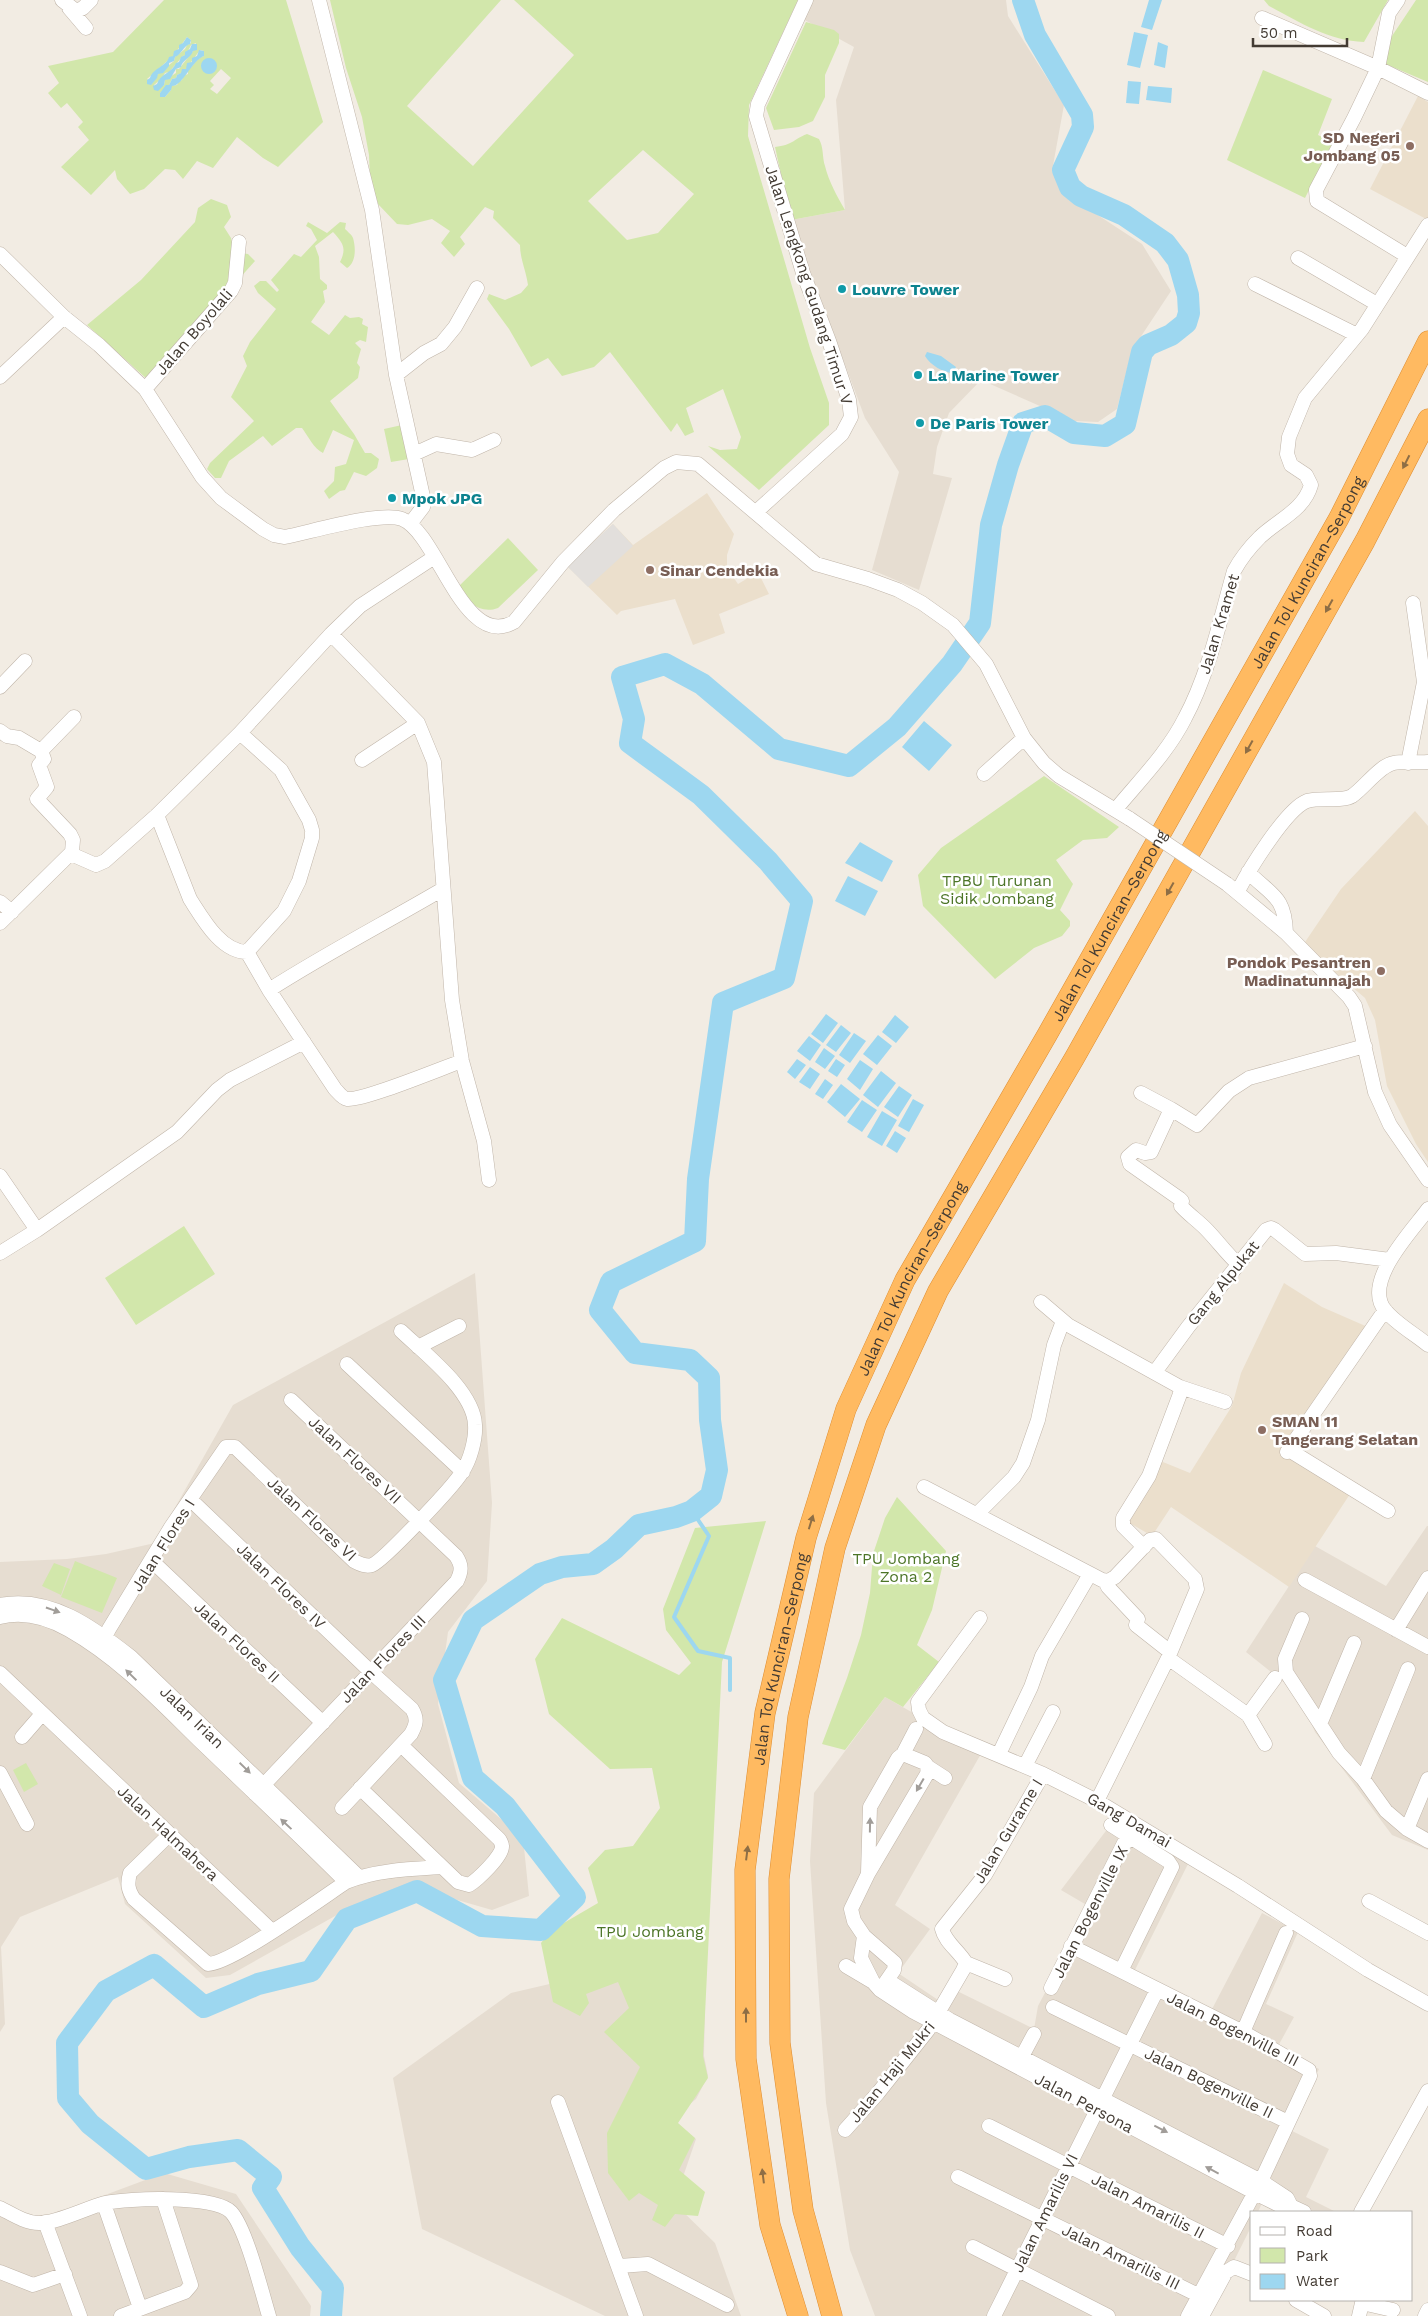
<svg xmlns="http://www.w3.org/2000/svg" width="1428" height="2316" font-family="'Work Sans',sans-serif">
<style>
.residential{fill:#e6ddd1}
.education{fill:#ebdfcc}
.green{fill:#d2e7ab;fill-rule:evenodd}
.parking{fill:#e2dfdc}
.water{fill:#9dd7f0}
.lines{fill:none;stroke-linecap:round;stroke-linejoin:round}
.stream{stroke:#9dd7f0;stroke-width:4}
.river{stroke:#9dd7f0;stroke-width:22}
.minor-casing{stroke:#c0b5a9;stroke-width:15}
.highway-casing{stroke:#de8d31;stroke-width:21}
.minor{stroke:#fff;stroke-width:14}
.highway{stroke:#ffba61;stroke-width:20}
.minor-bridge-casing{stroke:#c0b5a9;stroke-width:15;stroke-linecap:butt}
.minor-bridge{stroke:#fff;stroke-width:14}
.oneway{fill:#8e6e45}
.oneway2{fill:#a19d99}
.education-dot{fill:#8d6e63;stroke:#fff;stroke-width:2}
.culture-dot{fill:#0f9aa8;stroke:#fff;stroke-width:2}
.labels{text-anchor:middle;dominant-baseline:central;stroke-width:5;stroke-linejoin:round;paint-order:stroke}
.education-label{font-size:16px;font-weight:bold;fill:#785e54;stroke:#fff;text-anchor:end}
.street-label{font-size:16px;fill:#433b33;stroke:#fff}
.culture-label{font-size:16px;font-weight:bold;fill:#0d838f;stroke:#fff;text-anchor:start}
.park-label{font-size:16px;fill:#4c7527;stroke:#fff}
</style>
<rect width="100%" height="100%" fill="#f2ece3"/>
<!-- residential -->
<path class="residential" d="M810,0h196l2,16 56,89 -12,66 12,22 78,51 29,47 -39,59 -15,59 -19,13 -24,-1 -93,-41 -32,33 -12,34 -4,27 19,4 -33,112 -47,-20 27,-98 -34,-54 -74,-198 54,-10 -9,-110 18,-53 -53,-29z
M475,1273l17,230 -5,78 -39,51 -10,72 21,79 64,55 6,58 -37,14 -73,-21 -59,13 -130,73 -24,3 -81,-74 -7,-27 -98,40 -19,30 4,77 -5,8v-470l67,-3 39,-5 49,-11 78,-138z
M1427,1526h1v324l-36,-15 -77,-103 -15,-37 -54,-43 69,-106 71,40z
M885,1697l97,55 -87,153 35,24 -32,44 46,31 9,-15 81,40 4,-23 52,-99 -29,-17 57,-75 26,23 44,26 -54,108 76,41 52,-100 36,19 -32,72 28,13 -17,31 42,21 -29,61 39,19 -23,48 30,15h-54l-20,-9 -4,9h-6v13l-18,36 -33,55h-326l-25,-66 -24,-147 -16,-242 4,-68z
M706,1949l-2,107 4,20 -12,23 -11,9 -9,16 20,15 -22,64 41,40 26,73h-136l-183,-87 -29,-151 118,-85 137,-32z
M164,2173l72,21 75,112 -1,10h-310v-110l30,17z"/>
<!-- education -->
<path class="education" d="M1418,96l10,6v118l-58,-31z
M707,493l27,41 -7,21v13l11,16 20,-12 11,22 -50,20 6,19 -32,12 -18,-46 -54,12 -4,4 -50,-49 46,-42 20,21z
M1415,811l13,15v336l-12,-18 -29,-58 -12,-66 -10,-22 -62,-53 38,-56z
M1284,1283l38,24 48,21 -79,126 59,40 -61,93 -118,-80 -19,29 -29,-17 35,-59 32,13 42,-67 9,-33z"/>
<!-- green -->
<path class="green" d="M164,0h122l37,122 -45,45 -15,-9 -26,-21 -24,31 -16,-7 -14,18 -8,-9 -10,-1 -21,20 -14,5 -13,-15 -2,-9 -24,25 -30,-28 28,-27 -11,-13 5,-5 -16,-19 -6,5 -13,-15 11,-10 -11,-17 65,-14zM187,37l4,3v3l-4,2 -2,4 -10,8 -1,4 -16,13 -6,9 -5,-4 26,-23zM196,43l-3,8 -14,18h-3v4l-11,7 -1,5 -10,5v-5l8,-7 3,-5 4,-1 14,-16 3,-1 5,-10zM200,50l4,1v5c-8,2 -10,10 -16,14v4l-5,2 -1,4 -3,1 -2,4 -6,1v4l-6,7h-5v-4l9,-8 3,-6 4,-1 1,-3 5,-2v-4h4zM221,69l10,9 -14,16 -7,-5 4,-4 -4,-4z
M330,0h171l-94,106 66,60 101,-111 -60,-55h284l-49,105 -1,31 62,212 19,55v22l-70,65 -51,-44 12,4 17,-1 4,-12 -18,-48 -37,19 8,24 -9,4 -8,-13 -6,9 -61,-80 -16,15 -32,9 -14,-18 -17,9 -22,-38 -22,-30 2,-5 16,6 16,-7 7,-8c-2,-15 -8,-26 -8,-40l-27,-27 1,-7 -9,-4 -25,30 5,7 -11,13 -13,-14 9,-12 -18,-12 -24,6 -11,-1 -19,-20 -8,-26 -1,-23 -7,-38 -16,-49zM643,150l51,44 -36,39 -31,7 -39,-39z
M1264,0h124l-24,42c-35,-1 -65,-20 -95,-36z
M1416,0h12v82l-52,-22z
M806,22l28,8 5,4v9l-14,32v22l-12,24 -14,6 -25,3 -8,-22z
M1263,70l69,29 -14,36 15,7 -28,56 -78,-38z
M807,134l12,5c5,9 3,18 6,27 4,16 12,30 20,44l-54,10 -16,-73c18,-2 17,-7 32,-13z
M211,199l16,6 4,12 -7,10 7,11 3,14 14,2 7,7 -107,119 -61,-55 54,-45 54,-58 3,-14z
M308,222l19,11 13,-11 6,1 -1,6c2,2 7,6 8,9 3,10 3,25 -6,30l-7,-6c7,-14 3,-19 -7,-30l-18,14 4,11 1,22 7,6v4l-4,2 2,11 -14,20 18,13 16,-20 5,3 9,-1 4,2 -1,5 6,3 -2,15 -6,-2 -5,3 6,6 -4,14 3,4 -2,11 -28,23 24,33 11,19h6l8,6 -2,9 -11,8 -12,-4 -9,18 -5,1 -11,8 -5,-8 10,-10 1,-14 11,-3 8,-24 -21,-10 -10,23c-9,-4 -15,-17 -21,-25h-6l-24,18 -9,-10 -34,25 -8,17h-6l-8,-9 3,-6 44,-42 -23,-24 16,-31 -4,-10 7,-14 26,-33 -18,-16 -4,-7 6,-5h6l11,11 2,-2 -8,-10 23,-26 7,3 16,-17 -6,-11 -5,-3z
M402,425l7,34 -18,3 -7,-33z
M508,538l30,32 -40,38c-18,7 -31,-7 -41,-20z
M1044,776l75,51 -12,11 -24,2 -27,20 17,24 -13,26 10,11v5l-8,10 -28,12 -39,31 -72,-73 -5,-31 23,-27z
M184,1226l31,48 -79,51 -31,-47z
M897,1497l49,54 -14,59 -15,35 22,17 -36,45 -18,-10 -40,53 -23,-6 25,-66 14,-43 9,-42 3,-39 12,-36z
M766,1521l-44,141 -19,394 5,22 -30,45 17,15 -16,32 26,22 -7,24 -23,-2 -10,13 -13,-7 6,-15 -19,-12 -10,8 -21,-28 -1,-40 33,-66 -36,-35 25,-24 -11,-26 -32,12 3,9 -9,13 -27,-14 -12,-59 9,-12 48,-28 -10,-35 17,-18 28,-4 27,-38 -8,-40 -42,1 -61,-55 -14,-55 27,-41 117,57 12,-12 -25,-33 -3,-21 32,-81z
M75,1561l42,17 -15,35 -41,-16z
M54,1563l16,6 -9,26 -19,-9z
M26,1763l12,21 -14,8 -11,-22z"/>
<!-- parking -->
<path class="parking" d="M613,524l20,22 -45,41 -21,-21z"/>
<!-- water -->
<path class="water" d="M1149,0h13l-10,30 -11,-3z
M1134,32l14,3 -8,33 -13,-3z
M187,37l4,3 -1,4c-7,2 -8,10 -15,13l-1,4 -5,2v3l-6,7 -5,1 -1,4 -6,7 -4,-1v-4l3,-2c3,-10 17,-12 19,-21l4,-1 1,-5 5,-2v-4l4,-2z
M1158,42l10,4 -3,22 -11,-3z
M192,44h5v6l-4,1c-2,7 -11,9 -12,16l-5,2 -6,10 -5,1 -1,5 -6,6 -4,-1 -1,-4 4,-2c3,-10 16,-12 19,-21l3,-1 2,-5 4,-2v-3l5,-3z
M199,50l5,1v5c-12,4 -21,30 -32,30l-1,4 -6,7h-5v-4l6,-8h3l3,-6 4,-1 1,-3 4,-2 1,-4h4l1,-6 5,-1v-4l5,-2z
M201 66a8 8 0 1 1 16 0a8 8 0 1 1-16 0Z
M1128,81l13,1 -2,22 -13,-1z
M1148,86l24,2 -1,15 -25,-3z
M927,352l14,4 15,11 -3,6c-9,0 -23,-8 -28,-17z
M924,721l28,24 -23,26 -27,-24z
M860,842l33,19 -11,21 -37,-19z
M848,876l30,15 -13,25 -30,-15z
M826,1014l12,9 -15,20 -12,-9z
M895,1015l14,12 -13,16 -14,-11z
M841,1025l10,8 -15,19 -10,-7z
M854,1033l12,8 -16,22 -11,-8z
M878,1035l14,11 -15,19 -14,-11z
M809,1036l12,9 -11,16 -13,-10z
M824,1048l11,8 -10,13 -10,-7z
M797,1059l9,6 -11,14 -8,-7z
M836,1059l9,6 -8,12 -9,-6z
M860,1060l13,9 -13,21 -13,-11z
M810,1067l10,7 -10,15 -11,-7z
M881,1071l15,12 -18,24 -15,-12z
M825,1079l8,6 -10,14 -8,-5z
M841,1084l19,15 -15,18 -18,-15z
M899,1086l13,9 -14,22 -14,-10z
M913,1099l11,6 -15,27 -11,-6z
M862,1100l15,10 -15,22 -15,-10z
M882,1111l15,9 -15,26 -15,-9z
M895,1131l11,7 -9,15 -11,-7z"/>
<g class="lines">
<!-- stream -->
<path class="stream" d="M692,1511l17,25 -35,81 24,34 32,7v32"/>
<!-- river -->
<path class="river" d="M331,2316l2,-28 -33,-41 -37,-59 8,-11 -33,-27 -49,7 -43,12 -56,-45 -22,-26 -1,-55 39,-52 48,-26 50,42 54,-23 53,-13 36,-52 70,-28 65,35 59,4 34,-33 -70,-91 -32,-28 -29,-98 29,-60 67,-46 22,-7 31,-3 21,-15 25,-24 37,-8 16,-6 19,-15 6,-26 -7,-50 -1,-42 -19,-18 -55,-7 -35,-43 11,-28 84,-41 3,-62 25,-176 61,-25 18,-77 -34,-40 -67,-66 -71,-52 4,-24 -12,-42 43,-13 37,20 77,65 70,17 48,-39 55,-63 28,-41 11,-98 17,-60 15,-42 22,-7 29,17 31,3 20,-12 17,-72 6,-7 23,-10 15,-12 3,-10 -1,-18 -10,-35 -13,-17 -41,-28 -43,-19 -11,-9 -7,-17 20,-43 -1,-12 -47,-80 -12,-35"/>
<!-- minor casing -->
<g class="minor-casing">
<path id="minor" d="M62,0l14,11 7,-3 8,-8
M319,0l53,210 24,165 28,126 -1,6 -13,17
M1398,0l-9,13 -11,55 -24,50 -38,72 1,11 90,55
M69,8l17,20
M1262,18l116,50 50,25
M0,254l64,63 35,28 46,44 57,88 19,21 42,31 11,6 11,2c26,-5 95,-26 117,-18 36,14 61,132 112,103l49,-60 51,-52 50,-42 12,-6 22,2 118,100 52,15 30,11 24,13 31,22 33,39 38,74 20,25 15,13 71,43
M1298,258l79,46
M1255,284l102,51
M396,375l28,-22 17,-9 14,-17 22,-39
M0,377l64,-60
M145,389l86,-98 4,-8 4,-41
M414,454l22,-10 36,6 22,-10
M756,512l86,-78 9,-17 -2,-17 -20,-59 -26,-68 -47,-157 2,-12 48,-104
M331,634l87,89 16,39 18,238 10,61 22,80 5,39
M0,687l25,-26
M0,731l7,5 12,2 22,13 33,-34
M362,760l56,-37
M1408,763l16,-81 -11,-79
M984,774l40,-36
M1116,809c24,-29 52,-57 69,-91 24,-45 35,-98 49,-147 7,-13 16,-24 26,-34 18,-17 44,-27 51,-52l-5,-10 -15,-10 -4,-11 2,-17 16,-39 57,-69 66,-104
M157,815l33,84c13,20 31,53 57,53l37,-41 15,-30 13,-43v-8l-3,-10 -28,-50 -41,-37
M71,854l25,11 9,-4 52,-46 83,-82 91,-99 29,-28 73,-48
M1248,872c24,24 37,24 38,61
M1227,884l59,49 63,64 6,9 20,86 15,33 38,55
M443,889c-58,34 -118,65 -174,101l66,99c4,4 7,9 12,10 16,2 95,-31 115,-38
M1238,891c11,-21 48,-82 69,-90 13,-4 35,1 45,-5 13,-9 28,-31 42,-33 10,-2 23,0 34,-1
M0,902l12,10
M0,923l72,-71 1,-12 -3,-6 -33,-35 10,-12 -8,-22 5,-6 -3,-8
M247,952l22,38
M1141,1093l30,16
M0,1176l37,54
M1428,1209c-16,22 -66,73 -43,101 11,14 30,24 43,35
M0,1253l37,-23 140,-98 40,-42 13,-10 74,-38
M1238,1264c-12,-11 -21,-24 -33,-36 -8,-8 -17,-14 -24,-22l1,-5 -2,-2 -50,-35 -2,-7 8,-7 9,3 6,-1 20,-43 26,16 32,-34 20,-13 116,-32
M1041,1302l27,23 112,62 45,15
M418,1347l41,-21
M347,1364l116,108
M1155,1372l33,-45 78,-97 5,-2 4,2 30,24 31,-1 54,7
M1289,1450l99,61
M1287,1452l98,-142
M924,1487l178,93 6,1 7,-4 35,-37 6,-1 39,40 2,10 -29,69 -71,143
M191,1500l180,172 41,37c6,10 4,16 -1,25l-69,74
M977,1514l37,-37 9,-14 15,-43 16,-75 9,-24
M1144,1547l-21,-21v-8l26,-42 31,-82v-7
M152,1561l171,162
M1305,1580l123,67
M1105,1581l3,6 30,32 -2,6 33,26
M0,1605c50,-10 94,23 131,52l228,220
M0,1617c24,-6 48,1 69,13 51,29 91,72 133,113 48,46 97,92 144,139
M980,1618l-62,84 1,8 4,8 20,14 100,42 54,27 141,85 130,84 60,34
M1302,1619l-17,40 1,13 53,81 24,26 23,32 21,18 21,12
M1396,1630l32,-52
M99,1649l10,-20 62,-102 55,-80h9l119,114c6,3 11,6 18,4 11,-4 82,-79 90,-93 8,-11 14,-33 13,-47 -1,-34 -51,-72 -74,-94
M1168,1658l80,57 17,29
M0,1673l272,258
M1248,1715l27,-37
M1320,1724l34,-81
M22,1737l20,-23
M999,1754l32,-67 11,-31 48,-82
M1025,1766l28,-54
M928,1767l17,11
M0,1773l27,51
M1363,1779l45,-110
M360,1788l98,94 11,3c8,-5 34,-29 33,-39 0,-2 -2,-6 -3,-7l-98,-94
M255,1794l202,-213c5,-10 5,-16 -1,-25l-165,-156
M1111,1825l57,36 4,6 -51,104
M1407,1829l21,-50
M170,1834l-40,39c-3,11 -2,17 4,26l74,65c23,0 114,-66 138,-82 30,-12 64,-13 96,-15
M868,1873l2,-66 28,-49 5,-4 13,-25
M1369,1901l59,32
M864,1936l-3,22 12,24 7,8 32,21 353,187 18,9 8,-1
M1071,1946l172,86 66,38 1,6 -49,105 -73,135
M966,1963l39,16
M846,1966l27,16
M887,1980l63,40 311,161 26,17 4,8 13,6
M883,1986l11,-16 1,-7 -31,-27 -10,-15 -3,-12 17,-35 59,-100 1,-7 -3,-4 -22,-9
M1051,1988l73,-145 8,-4
M1053,2007l235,115
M1243,2032l43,-99
M1018,2064l16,-30
M558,2102l78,214
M989,2126l239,120
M845,2130l33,-37 50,-63 35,-60 3,-7c-7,-12 -21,-21 -24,-34l43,-54 58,-101
M958,2177l242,119
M104,2204l36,104
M0,2208c12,6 25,15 39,15 18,0 47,-15 66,-20 23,-5 110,-8 126,9 15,16 31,81 38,104
M1361,2212l67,-121
M45,2222l35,94
M973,2247l135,69
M619,2266l29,-2 79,41
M0,2272l33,13 32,-11
M1296,2300l28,16
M121,2316l64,-24 6,-7 -28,-86
M994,2316l163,-326
M1202,2316l24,-44 8,-5 18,7
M1359,2316l3,-13 31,7
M1425,2316l3,-6"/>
</g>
<!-- highway casing -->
<g class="highway-casing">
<g id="highway">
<path id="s1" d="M798,2316l-28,-91 -24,-166 -1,-189 20,-157 41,-175 40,-129 59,-129 142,-245 292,-517 89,-177"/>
<path d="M832,2316l-29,-106 -23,-167 -1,-164 19,-162 37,-169 41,-123 62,-134 137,-234 290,-516 63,-122"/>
</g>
</g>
<!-- minor -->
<use href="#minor" class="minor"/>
<!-- highway -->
<use href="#highway" class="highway"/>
<!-- minor-bridge casing -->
<g class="minor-bridge-casing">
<path id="minor-bridge" d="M1130,819l97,65"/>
</g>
<!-- minor-bridge -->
<use href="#minor-bridge" class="minor-bridge"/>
</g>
<!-- one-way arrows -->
<defs><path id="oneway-solid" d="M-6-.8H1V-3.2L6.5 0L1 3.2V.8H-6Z" transform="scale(1.25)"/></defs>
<g class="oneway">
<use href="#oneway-solid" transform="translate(1406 462) rotate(117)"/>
<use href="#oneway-solid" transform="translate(1329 606) rotate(119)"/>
<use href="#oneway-solid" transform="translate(1249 747) rotate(119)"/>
<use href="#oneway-solid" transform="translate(1170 889) rotate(119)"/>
<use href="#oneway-solid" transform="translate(811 1522) rotate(-73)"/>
<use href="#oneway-solid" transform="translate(747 1853) rotate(-83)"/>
<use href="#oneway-solid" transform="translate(746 2015) rotate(-90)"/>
<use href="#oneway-solid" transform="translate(763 2176) rotate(-97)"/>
</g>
<g class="oneway2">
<use href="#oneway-solid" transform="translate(53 1610) rotate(19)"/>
<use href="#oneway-solid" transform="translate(131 1675) rotate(-136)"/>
<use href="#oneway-solid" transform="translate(245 1768) rotate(44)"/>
<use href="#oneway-solid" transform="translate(920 1785) rotate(120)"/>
<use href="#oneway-solid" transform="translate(286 1824) rotate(-137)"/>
<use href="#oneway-solid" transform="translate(870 1825) rotate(-89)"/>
<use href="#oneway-solid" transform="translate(1161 2129) rotate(27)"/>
<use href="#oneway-solid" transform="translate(1212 2170) rotate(-152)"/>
</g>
<!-- markers -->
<g class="education-dot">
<circle cx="1410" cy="146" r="5"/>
<circle cx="650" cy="570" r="5"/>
<circle cx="1381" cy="971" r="5"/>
<circle cx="1262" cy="1430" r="5"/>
</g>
<g class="culture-dot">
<circle cx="842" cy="289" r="5"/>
<circle cx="918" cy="375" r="5"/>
<circle cx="920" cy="423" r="5"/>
<circle cx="392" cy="498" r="5"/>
</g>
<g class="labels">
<!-- education labels -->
<g class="education-label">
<text x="1400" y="137">SD Negeri<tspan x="1400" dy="18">Jombang 05</tspan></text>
<text x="660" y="570" text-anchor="start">Sinar Cendekia</text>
<text x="1371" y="962">Pondok Pesantren<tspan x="1371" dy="18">Madinatunnajah</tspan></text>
<text x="1272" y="1421" text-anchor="start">SMAN 11<tspan x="1272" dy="18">Tangerang Selatan</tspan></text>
</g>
<!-- street labels -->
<g class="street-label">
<text transform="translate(809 285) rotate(72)">Jalan Lengkong Gudang Timur V</text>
<text transform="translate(194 332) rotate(-49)">Jalan Boyolali</text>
<text stroke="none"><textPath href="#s1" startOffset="1881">Jalan Tol Kunciran–Serpong</textPath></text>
<text transform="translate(1219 624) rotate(-73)">Jalan Kramet</text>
<text stroke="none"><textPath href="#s1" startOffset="1476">Jalan Tol Kunciran–Serpong</textPath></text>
<text stroke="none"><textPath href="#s1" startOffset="1071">Jalan Tol Kunciran–Serpong</textPath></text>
<text transform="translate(1223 1283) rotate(-51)">Gang Alpukat</text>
<text transform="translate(355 1460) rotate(43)">Jalan Flores VII</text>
<text transform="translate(312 1519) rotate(43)">Jalan Flores VI</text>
<text transform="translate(163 1545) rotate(-58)">Jalan Flores I</text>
<text transform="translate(281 1586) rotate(44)">Jalan Flores IV</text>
<text transform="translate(237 1642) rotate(43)">Jalan Flores II</text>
<text transform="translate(383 1659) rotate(-46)">Jalan Flores III</text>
<text stroke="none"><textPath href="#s1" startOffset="666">Jalan Tol Kunciran–Serpong</textPath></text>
<text transform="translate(192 1717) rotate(44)">Jalan Irian</text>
<text transform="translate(1129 1820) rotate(30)">Gang Damai</text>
<text transform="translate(1008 1831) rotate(-59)">Jalan Gurame I</text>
<text transform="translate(168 1833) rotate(43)">Jalan Halmahera</text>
<text transform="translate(1090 1912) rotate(-63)">Jalan Bogenville IX</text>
<text transform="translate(1233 2029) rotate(27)">Jalan Bogenville III</text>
<text transform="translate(892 2072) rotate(-51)">Jalan Haji Mukri</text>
<text transform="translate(1209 2083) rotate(26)">Jalan Bogenville II</text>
<text transform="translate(1084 2103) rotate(28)">Jalan Persona</text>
<text transform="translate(1148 2206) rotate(27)">Jalan Amarilis II</text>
<text transform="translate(1045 2213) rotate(-64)">Jalan Amarilis VI</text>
<text transform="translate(1121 2257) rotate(26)">Jalan Amarilis III</text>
</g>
<!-- culture labels -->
<g class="culture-label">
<text x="852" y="289">Louvre Tower</text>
<text x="928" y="375">La Marine Tower</text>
<text x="930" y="423">De Paris Tower</text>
<text x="402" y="498">Mpok JPG</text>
</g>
<!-- park labels -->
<g class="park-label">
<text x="997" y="880">TPBU Turunan<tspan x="997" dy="18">Sidik Jombang</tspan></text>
<text x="906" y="1558">TPU Jombang<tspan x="906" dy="18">Zona 2</tspan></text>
<text x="650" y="1931">TPU Jombang</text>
</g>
</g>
<!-- legend -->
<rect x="1250" y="2211" width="162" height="90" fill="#ffffff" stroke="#b4b1ad"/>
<rect x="1260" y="2227" width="25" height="8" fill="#ffffff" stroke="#b4b1ad"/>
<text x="1296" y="2236" font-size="15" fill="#433b33">Road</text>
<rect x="1260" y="2248" width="25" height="15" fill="#d2e7ab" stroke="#b4b1ad"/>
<text x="1296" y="2261" font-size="15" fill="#433b33">Park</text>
<rect x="1260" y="2274" width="25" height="15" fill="#9dd7f0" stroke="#b4b1ad"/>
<text x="1296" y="2286" font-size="15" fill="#433b33">Water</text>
<!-- scale -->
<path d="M1253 38v8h94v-8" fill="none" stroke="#433b33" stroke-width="2.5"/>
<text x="1260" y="38" font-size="15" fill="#433b33" stroke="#ffffff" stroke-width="4" paint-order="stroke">50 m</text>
</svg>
